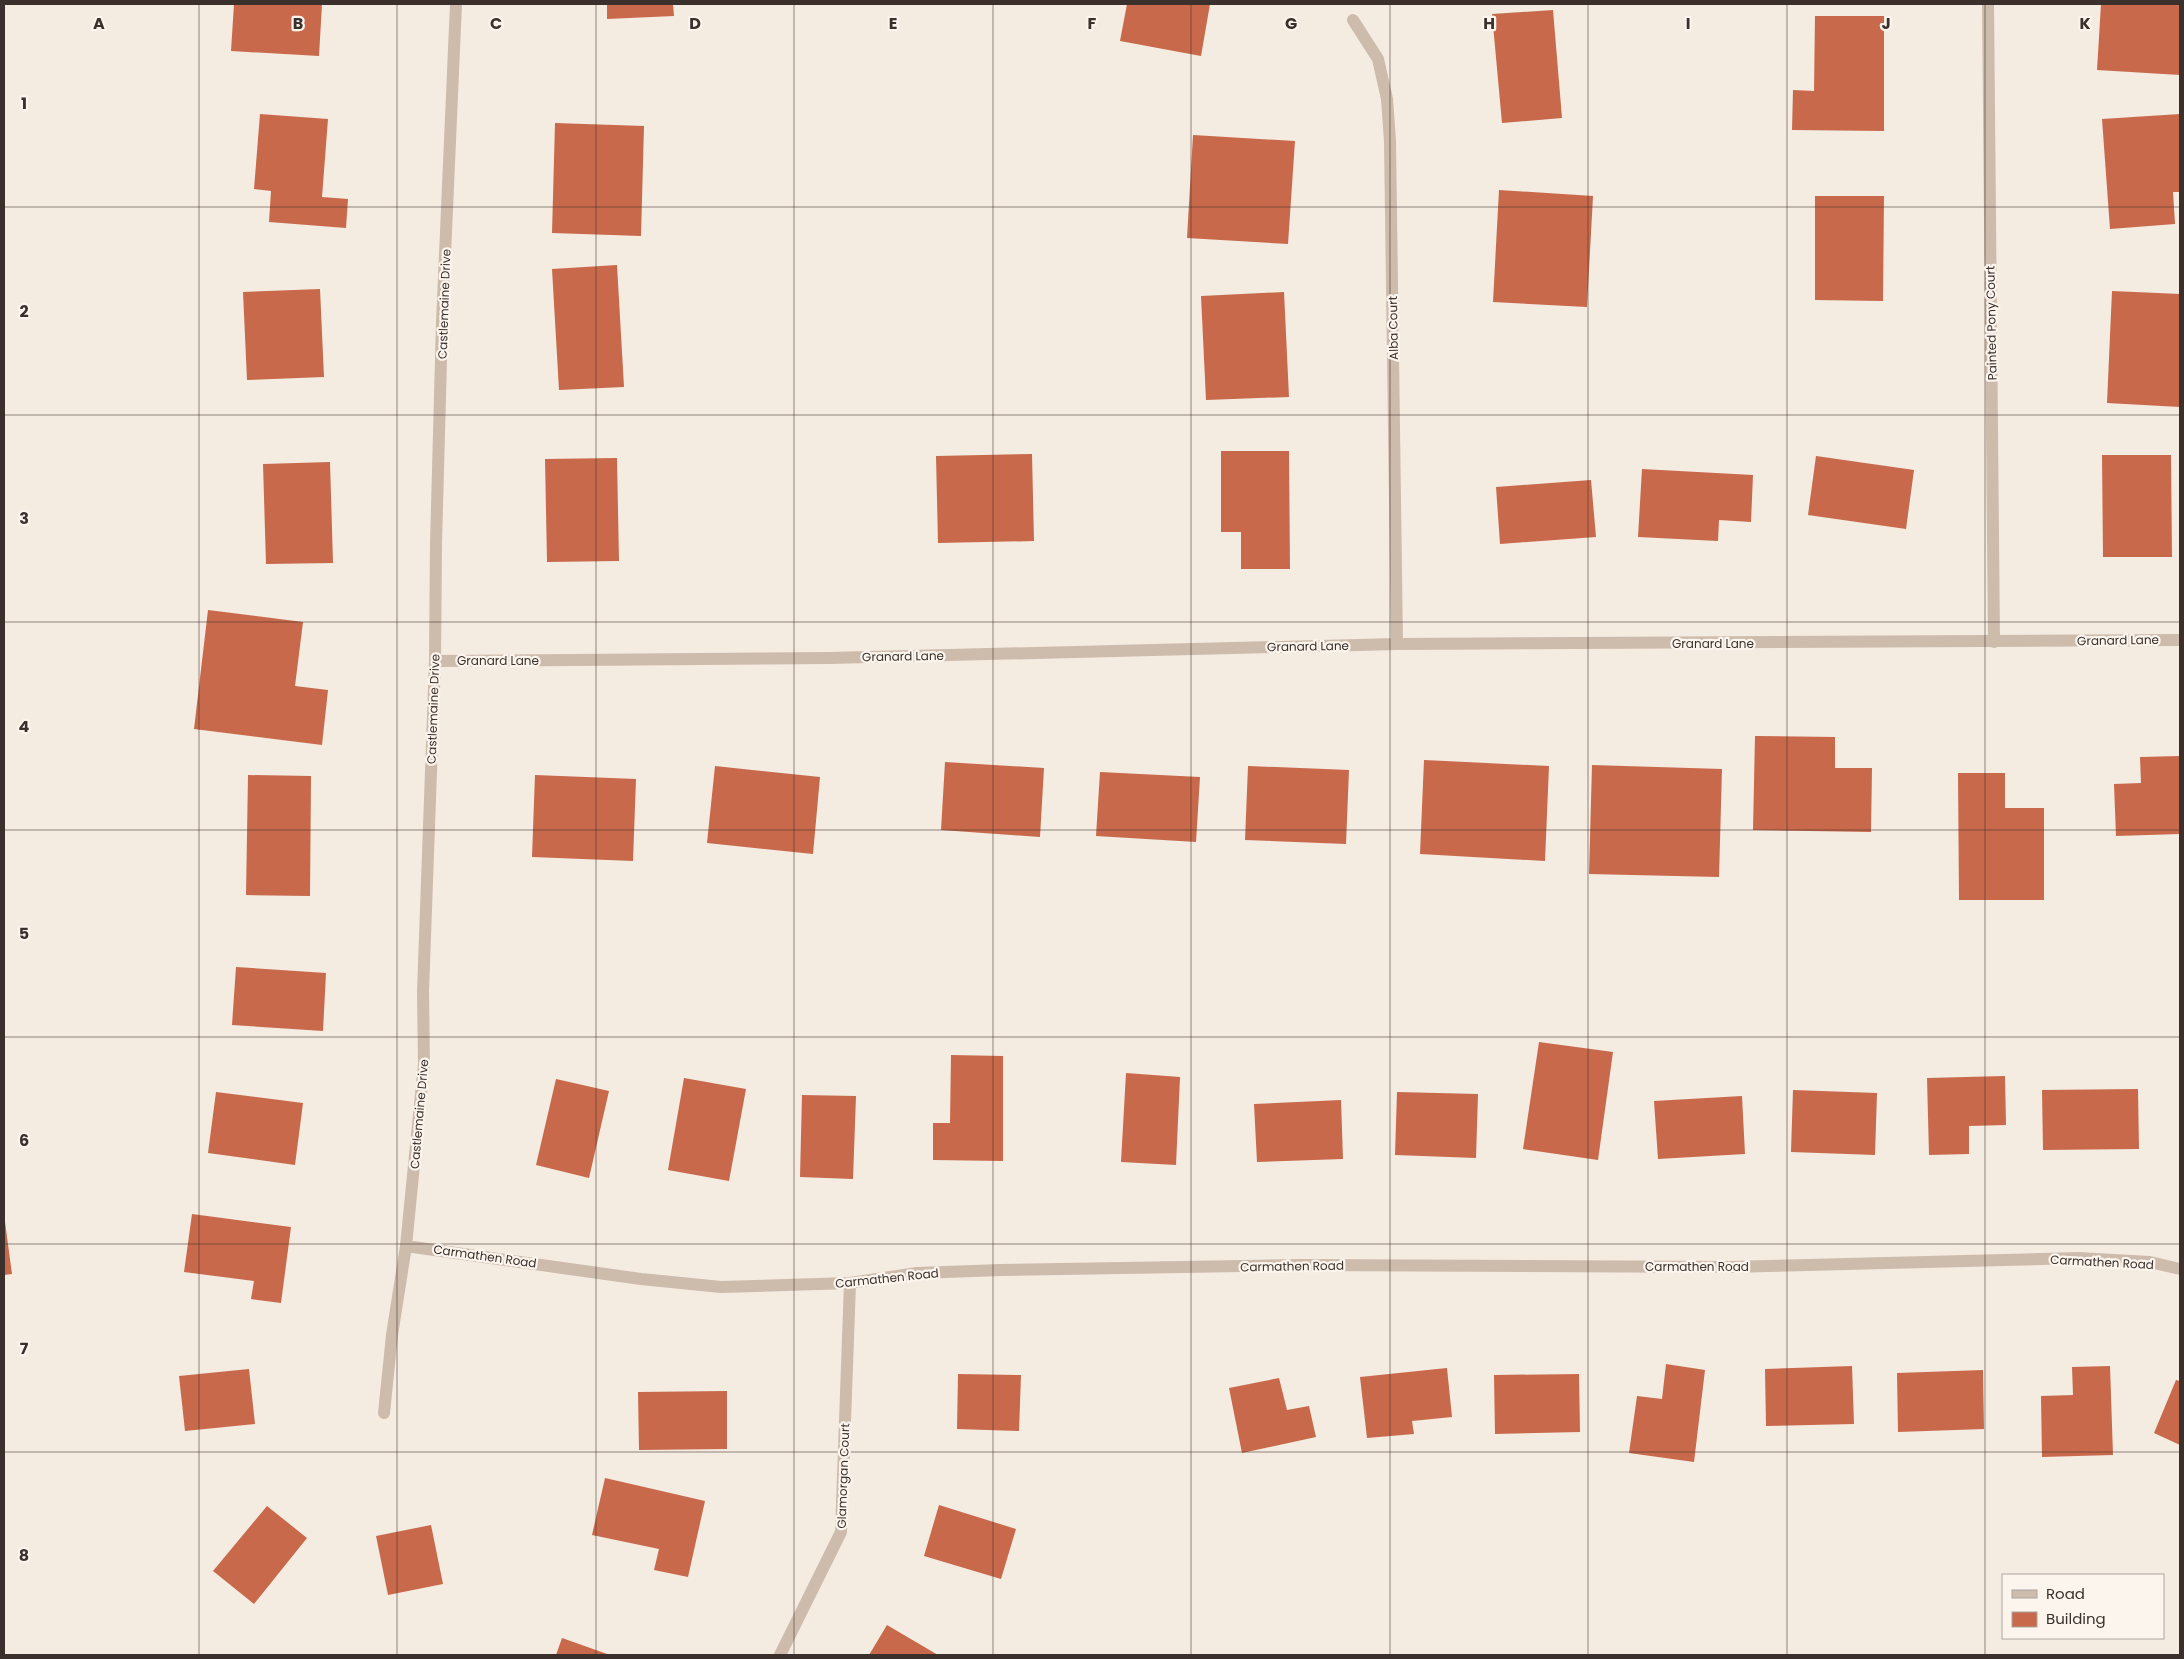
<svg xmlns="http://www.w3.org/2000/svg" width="2184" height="1659" font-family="Poppins,sans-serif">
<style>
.building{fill:#c8694b}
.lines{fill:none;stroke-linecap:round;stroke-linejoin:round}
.minor{stroke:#cdbbac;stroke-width:12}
.grid{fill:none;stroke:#3b302b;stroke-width:1;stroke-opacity:0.55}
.labels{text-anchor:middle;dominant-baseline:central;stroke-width:4.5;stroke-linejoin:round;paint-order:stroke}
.street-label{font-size:12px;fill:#3b302b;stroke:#fbf5ee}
.grid-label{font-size:16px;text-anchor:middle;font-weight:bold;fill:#3b302b;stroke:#fbf5ee;stroke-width:4.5;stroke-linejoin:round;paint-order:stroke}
</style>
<rect width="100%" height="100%" fill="#f4ebe1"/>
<!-- building -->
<path class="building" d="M234,4h88l-3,52 -88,-5z
M607,4h66l1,12 -67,3z
M1127,4h83l-9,52 -81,-15z
M2101,4h79v71l-83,-5z
M1553,10l9,108 -60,5 -10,-109z
M1815,16h69v115l-92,-1 1,-40 21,1z
M260,114l68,5 -6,78 26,2 -2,29 -77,-6 2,-31 -17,-2z
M2180,114v78h-7l2,32 -65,5 -8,-110z
M555,123l89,3 -3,110 -89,-3z
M1193,135l102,6 -7,103 -101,-6z
M1499,190l94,6 -6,111 -94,-5z
M1815,196h69l-1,105 -68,-1z
M617,265l7,122 -65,3 -7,-121z
M320,289l4,88 -77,3 -4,-88z
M2112,291l68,3v113l-73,-4z
M1284,292l5,105 -83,3 -5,-104z
M1221,451h68l1,118h-49v-37h-20z
M1032,454l2,87 -96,2 -2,-87z
M2102,455h69l1,102h-69z
M1816,456l98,14 -8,59 -98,-14z
M617,458l2,103 -72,1 -2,-103z
M330,462l3,101 -67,1 -3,-100z
M1642,469l111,6 -2,47 -32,-2 -1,21 -80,-4z
M1591,480l5,57 -96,7 -4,-57z
M208,610l95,12 -8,64 33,4 -6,55 -128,-16z
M1755,736l80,1v31h37l-1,64 -118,-2z
M2180,756v78l-64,2 -2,-52 27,-1 -1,-26z
M1424,760l125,6 -4,95 -125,-7z
M945,762l99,6 -4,69 -99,-7z
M1592,765l130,4 -3,108 -130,-3z
M715,766l105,11 -7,77 -106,-11z
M1248,766l101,4 -3,74 -101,-4z
M1100,772l100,5 -4,65 -100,-6z
M1958,773h47v35h39v92h-85z
M248,775l63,1 -1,120 -64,-1z
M535,775l101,4 -3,82 -101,-4z
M236,967l90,6 -3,58 -91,-6z
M1539,1042l74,10 -15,108 -75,-11z
M951,1055l52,1v105l-70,-1v-37h17z
M1126,1073l54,4 -4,88 -55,-3z
M2005,1076l1,49 -37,1v28l-40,1 -2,-77z
M684,1078l62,11 -17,92 -61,-11z
M556,1079l53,12 -20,87 -53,-13z
M2138,1089l1,60 -96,1 -1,-60z
M1793,1090l84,3 -2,62 -84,-3z
M216,1092l87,11 -8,62 -87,-12z
M1397,1092l81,2 -2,64 -81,-3z
M802,1095l54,1 -3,83 -53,-2z
M1742,1096l3,58 -87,5 -4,-58z
M1341,1100l2,59 -86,3 -3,-58z
M192,1214l99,13 -10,76 -30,-4 3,-18 -70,-9z
M5,1222l7,52 -8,1v-52z
M1666,1364l39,6 -11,92 -65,-9 8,-57 25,3z
M1852,1366l2,58 -88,2 -1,-57z
M2110,1366l3,89 -71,2 -1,-61 32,-1 -1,-28z
M1447,1368l5,49 -40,4 2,13 -47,4 -7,-61z
M249,1369l6,55 -70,7 -6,-55z
M1983,1370l1,59 -86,3 -1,-59z
M958,1374l63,1 -2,56 -62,-2z
M1579,1374l1,58 -85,2 -1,-59z
M1279,1378l8,32 22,-4 7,31 -74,16 -13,-65z
M2176,1380l4,1v64l-26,-12z
M727,1391v58l-88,1 -1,-58z
M605,1478l100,23 -17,76 -34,-7 5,-21 -67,-14z
M939,1505l77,24 -15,50 -77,-23z
M267,1506l40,32 -53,66 -41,-33z
M431,1525l12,59 -55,11 -12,-59z
M887,1625l51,30h-69z
M562,1638l48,17h-54z"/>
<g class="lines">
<!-- minor -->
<path class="minor" d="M1988,4l6,638
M1353,20l25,39 9,40 3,42 7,503
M435,661l394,-3 568,-14 783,-4
M406,1246l235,33 80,8 129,-4 67,-10 84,-3 300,-5 428,2 349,-9 72,4 30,7
M384,1413l8,-78 14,-89 18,-182 -1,-72 12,-331 1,-117 6,-221 14,-319
M780,1655l61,-123 9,-249"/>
</g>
<!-- grid -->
<path class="grid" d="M199,4v1651M397,4v1651M596,4v1651M794,4v1651M993,4v1651M1191,4v1651M1390,4v1651M1588,4v1651M1787,4v1651M1985,4v1651M4,207h2176M4,415h2176M4,622h2176M4,830h2176M4,1037h2176M4,1244h2176M4,1452h2176"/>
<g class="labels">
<!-- street labels -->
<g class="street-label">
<text transform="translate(444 304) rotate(-88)">Castlemaine Drive</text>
<text transform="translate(1991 323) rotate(-91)">Painted Pony Court</text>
<text transform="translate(1393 328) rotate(-91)">Alba Court</text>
<text transform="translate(2118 640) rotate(-1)">Granard Lane</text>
<text x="1713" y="643">Granard Lane</text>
<text transform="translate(1308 646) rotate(-1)">Granard Lane</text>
<text transform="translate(903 656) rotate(-1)">Granard Lane</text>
<text x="498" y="660">Granard Lane</text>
<text transform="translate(433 709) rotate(-88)">Castlemaine Drive</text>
<text transform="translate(419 1114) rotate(-85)">Castlemaine Drive</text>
<text transform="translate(485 1256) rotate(8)">Carmathen Road</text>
<text transform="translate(2102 1262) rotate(3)">Carmathen Road</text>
<text transform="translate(1292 1266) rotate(-1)">Carmathen Road</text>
<text x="1697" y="1266">Carmathen Road</text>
<text transform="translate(887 1278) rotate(-6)">Carmathen Road</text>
<text transform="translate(843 1476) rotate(-88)">Glamorgan Court</text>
</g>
</g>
<g class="grid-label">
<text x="99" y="29">A</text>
<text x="298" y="29">B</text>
<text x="496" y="29">C</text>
<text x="695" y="29">D</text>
<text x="893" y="29">E</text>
<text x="1092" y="29">F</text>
<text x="1291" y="29">G</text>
<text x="1489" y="29">H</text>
<text x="1688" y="29">I</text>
<text x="1886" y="29">J</text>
<text x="2085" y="29">K</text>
<text x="24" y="109">1</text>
<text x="24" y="317">2</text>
<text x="24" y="524">3</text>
<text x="24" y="732">4</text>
<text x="24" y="939">5</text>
<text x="24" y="1146">6</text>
<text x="24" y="1354">7</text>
<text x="24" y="1561">8</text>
</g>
<!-- border -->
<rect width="2184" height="1659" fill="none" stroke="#3b302b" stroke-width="10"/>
<!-- legend -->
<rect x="2002" y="1574" width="162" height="65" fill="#fbf5ee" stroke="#aea6a0"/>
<rect x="2012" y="1590" width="25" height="8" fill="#cdbbac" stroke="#aea6a0"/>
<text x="2046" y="1599" font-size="15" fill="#3b302b">Road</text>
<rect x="2012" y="1612" width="25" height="15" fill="#c8694b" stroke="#aea6a0"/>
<text x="2046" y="1624" font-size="15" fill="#3b302b">Building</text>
</svg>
